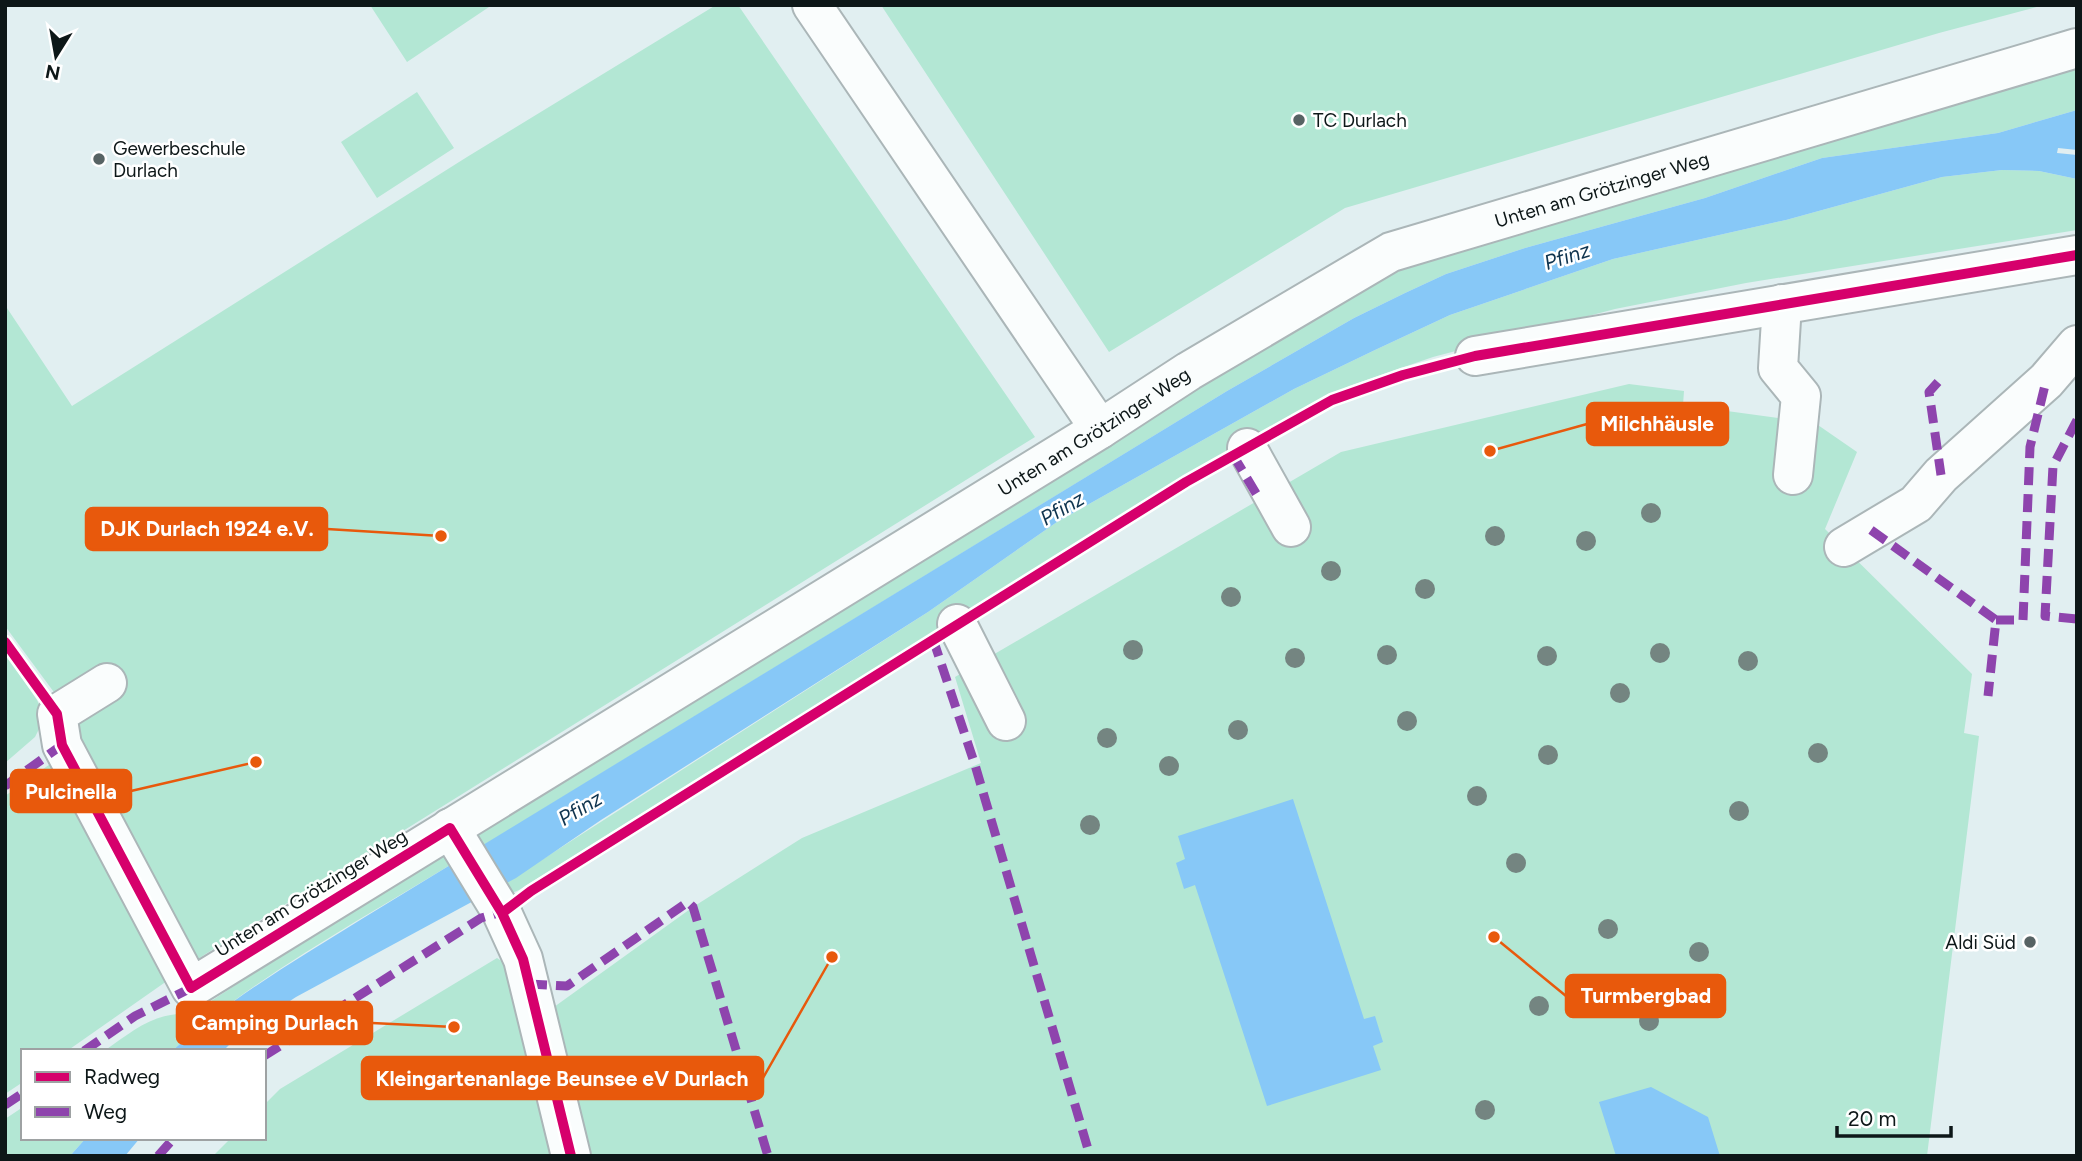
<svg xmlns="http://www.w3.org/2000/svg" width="2082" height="1161" font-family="Figtree,sans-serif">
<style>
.green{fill:#b3e7d4}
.water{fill:#87c8f7}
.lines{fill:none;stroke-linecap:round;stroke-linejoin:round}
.minor-casing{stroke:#abb6b8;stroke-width:42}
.minor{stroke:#fafdfd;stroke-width:38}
.quiet{stroke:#8e44ad;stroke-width:9;stroke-dasharray:18 9;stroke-linecap:butt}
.cycleway-casing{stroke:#fff;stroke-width:15}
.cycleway{stroke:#d6006c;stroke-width:10}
.tree{fill:#748581}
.poi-dot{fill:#576364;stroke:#fff;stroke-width:2.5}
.labels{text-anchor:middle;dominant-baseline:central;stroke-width:5;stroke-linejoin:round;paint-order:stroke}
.poi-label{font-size:19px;fill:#0d1718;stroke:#fff;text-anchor:start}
.street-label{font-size:19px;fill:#0d1718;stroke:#fff}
.water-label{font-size:21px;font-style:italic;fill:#0f344f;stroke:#fff}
.leader{fill:none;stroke:#e8590c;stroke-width:2.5}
.callout-dot{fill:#e8590c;stroke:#fff;stroke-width:2.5}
.callout{fill:#e8590c;stroke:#e8590c;stroke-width:2.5}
.callout-label{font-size:21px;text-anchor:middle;font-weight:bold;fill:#fff}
</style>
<rect width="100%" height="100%" fill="#e1eff1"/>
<!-- green -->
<path class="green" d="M370,5h122l-85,57z
M716,5h22l297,432 -831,518 -137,96h-44v31l-18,12v-298l72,-51 -21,-50 -51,-69v-321l67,101 395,-249z
M881,5h1163l-105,28 -594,175 -236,144z
M2077,64v46l-79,23 -176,25 -117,40 -180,50 -79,26 -41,19 -51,25 -127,73 -751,459 -2,-24 821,-501 120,-62z
M417,92l37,56 -77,50 -36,-56z
M2002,170l37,1 38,8v51l-331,53 -131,26 -182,48 -84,29 -172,94 -658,410 -9,4 -9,-8 427,-274 129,-90 237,-133 81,-39 75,-35 163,-56 173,-39 156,-43z
M1629,384l55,7 -1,14 132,18 42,29 -32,77 147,145 -8,59 15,3 -52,420h-1343l-30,-149 139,-100 109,-69 179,-75 -26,-86 386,-225z
M5,653l32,47 8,17 -10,20 -30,26z
M444,850l16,9c-97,60 -203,115 -288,192h-68c29,-20 51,-40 87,-37z
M497,958l11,7 50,191h-345l18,-18h33v-33l16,-16z
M23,1107v31h63l-16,18h-65v-37z"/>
<!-- water -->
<path class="water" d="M2077,110v40l-19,-2 -1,5 20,2v24l-38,-8 -37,-1 -60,7 -156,43 -173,39 -163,56 -75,35 -81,39 -237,133 -129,90 -327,208 -85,58 -220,119 -56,37 -17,17h-51c58,-53 127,-93 193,-134l862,-526 127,-73 51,-25 41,-19 79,-26 180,-50 117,-40 176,-25z
M1293,799l71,220 11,-3 8,26 -10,4 8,24 -114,36 -72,-221 -11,4 -8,-26 9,-4 -7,-23z
M1651,1087l57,30 12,39h-104l-17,-54z
M86,1138h54l-15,18h-55z"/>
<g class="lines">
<!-- minor casing -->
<g class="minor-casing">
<g id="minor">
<path d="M812,5l288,424"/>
<path d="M1782,304l-4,64 23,28 -8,79"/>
<path d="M1475,356l602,-101"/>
<path d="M1247,448l44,79"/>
<path d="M1844,547l72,-43 25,-29 105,-94 31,-36"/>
<path d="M957,624l49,97"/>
<path id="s1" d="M107,683l-50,31 5,31 129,243 909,-559 89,-58 202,-119 686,-204"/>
<path d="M450,828l52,85 21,46 48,197"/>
</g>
</g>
<!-- minor -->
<use href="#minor" class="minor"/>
<!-- quiet -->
<path class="quiet" d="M1938,382l-9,10 12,83
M2077,420l-24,46 -8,150 32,3
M1233,455l27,45
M1871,530l125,90 -8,76
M1996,620h27l7,-173 16,-66
M933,639l42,126 115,391
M5,786l57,-41
M529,984l38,2 121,-84 5,5 75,249
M84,1051l51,-35 56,-28
M264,1056l217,-138 25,-7
M5,1105l18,-12
M158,1156l16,-18"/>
<!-- cycleway casing -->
<g class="cycleway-casing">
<path id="cycleway" d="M5,642l52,72 5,31 129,243 259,-160 52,85 21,46 48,197
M502,913l29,-22 655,-409 146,-82 71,-25 72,-19 602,-101"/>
</g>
<!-- cycleway -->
<use href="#cycleway" class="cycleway"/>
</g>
<!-- trees -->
<g class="tree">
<circle cx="1651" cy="513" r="10"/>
<circle cx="1495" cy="536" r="10"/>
<circle cx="1586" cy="541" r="10"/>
<circle cx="1331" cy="571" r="10"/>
<circle cx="1425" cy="589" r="10"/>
<circle cx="1231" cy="597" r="10"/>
<circle cx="1133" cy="650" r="10"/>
<circle cx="1660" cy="653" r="10"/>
<circle cx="1387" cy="655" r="10"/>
<circle cx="1547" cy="656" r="10"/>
<circle cx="1295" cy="658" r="10"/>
<circle cx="1748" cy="661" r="10"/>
<circle cx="1620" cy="693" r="10"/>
<circle cx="1407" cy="721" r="10"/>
<circle cx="1238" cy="730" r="10"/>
<circle cx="1107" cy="738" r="10"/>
<circle cx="1818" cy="753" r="10"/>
<circle cx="1548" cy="755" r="10"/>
<circle cx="1169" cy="766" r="10"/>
<circle cx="1477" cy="796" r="10"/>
<circle cx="1739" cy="811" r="10"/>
<circle cx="1090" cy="825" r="10"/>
<circle cx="1516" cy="863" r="10"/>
<circle cx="1608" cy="929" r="10"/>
<circle cx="1699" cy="952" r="10"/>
<circle cx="1539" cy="1006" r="10"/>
<circle cx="1649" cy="1021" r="10"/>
<circle cx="1485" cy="1110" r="10"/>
</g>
<!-- markers -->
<g class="poi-dot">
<circle cx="1299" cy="120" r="7"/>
<circle cx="99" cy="159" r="7"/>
<circle cx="2030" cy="942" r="7"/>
</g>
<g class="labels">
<!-- poi labels -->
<g class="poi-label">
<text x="1313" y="120">TC Durlach</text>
<text x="113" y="148">Gewerbeschule<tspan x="113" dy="22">Durlach</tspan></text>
<text x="2016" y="942" text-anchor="end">Aldi Süd</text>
</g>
<!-- street labels -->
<g class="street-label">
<text stroke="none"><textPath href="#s1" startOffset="1993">Unten am Grötzinger Weg</textPath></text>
<text stroke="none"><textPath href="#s1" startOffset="1426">Unten am Grötzinger Weg</textPath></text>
<text transform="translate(311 893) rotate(-32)">Unten am Grötzinger Weg</text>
</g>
<!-- water labels -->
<g class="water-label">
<text transform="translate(1567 256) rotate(-18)">Pfinz</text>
<text transform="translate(1062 508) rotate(-30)">Pfinz</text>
<text transform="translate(580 808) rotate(-31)">Pfinz</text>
</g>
</g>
<!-- callouts -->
<path class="leader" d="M1490 451L1587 424M441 536L327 529M256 762L131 791M1494 937L1566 996M454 1027L372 1023M832 957L763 1078"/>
<g class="callout-dot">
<circle cx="1490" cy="451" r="7"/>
<circle cx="441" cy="536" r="7"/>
<circle cx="256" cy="762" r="7"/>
<circle cx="1494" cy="937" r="7"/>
<circle cx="454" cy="1027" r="7"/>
<circle cx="832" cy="957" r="7"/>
</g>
<g class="callout">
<rect x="1587" y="403" width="141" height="42" rx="7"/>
<rect x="86" y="508" width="241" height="42" rx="7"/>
<rect x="11" y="770" width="120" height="42" rx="7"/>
<rect x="1566" y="975" width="159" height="42" rx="7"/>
<rect x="177" y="1002" width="195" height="42" rx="7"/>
<rect x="362" y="1057" width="401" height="42" rx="7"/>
</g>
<g class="callout-label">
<text x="1657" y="431">Milchhäusle</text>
<text x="207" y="536">DJK Durlach 1924 e.V.</text>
<text x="71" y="799">Pulcinella</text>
<text x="1646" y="1003">Turmbergbad</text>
<text x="275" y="1030">Camping Durlach</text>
<text x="562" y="1086">Kleingartenanlage Beunsee eV Durlach</text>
</g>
<!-- border -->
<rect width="2082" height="1161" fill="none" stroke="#0d1718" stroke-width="14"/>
<!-- legend -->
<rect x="21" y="1049" width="245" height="91" fill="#ffffff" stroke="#9ea2a3" stroke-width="2"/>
<rect x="35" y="1072" width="35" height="10" fill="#d6006c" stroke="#9ea2a3" stroke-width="2"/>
<text x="84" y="1084" font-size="21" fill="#0d1718">Radweg</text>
<rect x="35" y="1107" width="35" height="10" fill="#8e44ad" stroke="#9ea2a3" stroke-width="2"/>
<text x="84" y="1119" font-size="21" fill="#0d1718">Weg</text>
<!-- north arrow -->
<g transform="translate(56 56) rotate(191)" stroke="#ffffff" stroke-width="5" paint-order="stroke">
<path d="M0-5L12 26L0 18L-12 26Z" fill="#0d1718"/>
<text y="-10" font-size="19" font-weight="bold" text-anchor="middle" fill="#0d1718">N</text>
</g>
<!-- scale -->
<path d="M1837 1126v10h114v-10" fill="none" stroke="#0d1718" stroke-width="3.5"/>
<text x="1848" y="1126" font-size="21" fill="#0d1718" stroke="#ffffff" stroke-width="5" paint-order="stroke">20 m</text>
</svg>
